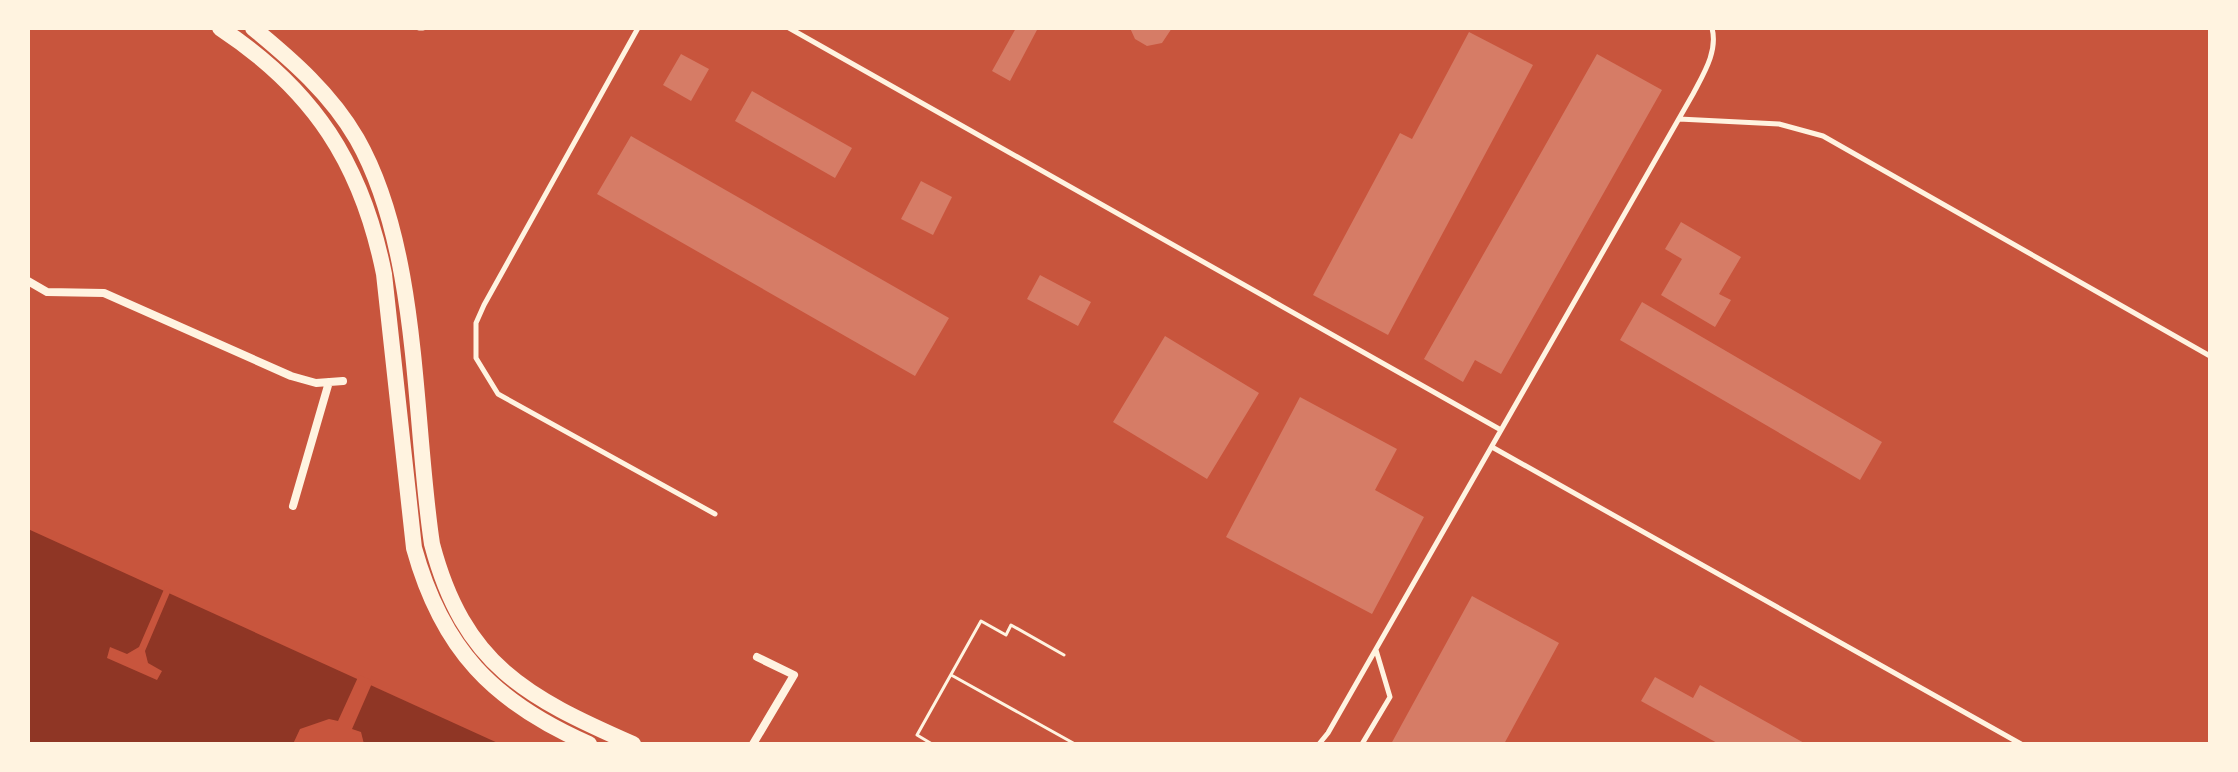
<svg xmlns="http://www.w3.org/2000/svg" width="2238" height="772" font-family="'Titillium Web',sans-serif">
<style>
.water{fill:#8f3625}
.pier{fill:#c8553d}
.building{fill:#d67c66}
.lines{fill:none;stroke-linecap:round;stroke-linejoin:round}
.path{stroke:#fff3e0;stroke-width:3}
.service{stroke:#fff3e0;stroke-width:5}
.minor{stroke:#fff3e0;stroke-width:8}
.primary{stroke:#fff3e0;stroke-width:16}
</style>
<rect width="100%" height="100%" fill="#c8553d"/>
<!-- water -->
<path class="water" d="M28,529l472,215h-472z"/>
<!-- pier -->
<path class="pier" d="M165,587l6,3 -26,61 3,12 14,8 -5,9 -50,-22 3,-11 17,7 12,-7z
M359,675l14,6 -21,48 9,3 3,12h-71l7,-15 29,-10 9,2z"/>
<!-- building -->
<path class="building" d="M1016,28h22l-28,53 -18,-10z
M1130,28h42l-10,15 -15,3 -12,-7z
M1469,32l64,33 -145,270 -75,-40 87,-162 12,6z
M681,54l28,15 -18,32 -28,-16z
M1597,54l65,36 -161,284 -26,-14 -12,22 -39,-23z
M752,91l100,57 -17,30 -100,-57z
M631,136l318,182 -34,58 -318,-182z
M921,181l31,16 -19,38 -32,-16z
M1681,222l60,35 -22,37 12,6 -16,27 -54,-32 21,-36 -17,-10z
M1040,275l51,27 -13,24 -51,-27z
M1642,302l240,140 -22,38 -240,-140z
M1165,336l94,57 -52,86 -94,-57z
M1300,397l97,52 -22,41 49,27 -52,97 -146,-77z
M1472,596l87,47 -55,101h-113z
M1655,677l38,21 7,-13 106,59h-87l-78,-43z"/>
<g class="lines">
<!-- path -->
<path class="path" d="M953,676l122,68
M932,744l-15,-9 64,-114 25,14 5,-10 53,30"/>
<!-- service -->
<path class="service" d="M419,28h4
M638,28l-154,277 -8,18v35l22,36 217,120
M789,28l712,402
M1679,119l100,5 44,12 387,220
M1492,447l529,297
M1319,744l9,-11 365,-639c11,-21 25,-43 19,-66
M1362,744l28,-47 -14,-47"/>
<!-- minor -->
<path class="minor" d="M28,281l19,11 57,1 187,83 25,7 27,-2
M293,506l36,-124
M753,744l41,-69 -37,-18"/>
<!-- primary -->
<path class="primary" d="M220,28c94,62 142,136 164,246l30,274c28,101 79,154 175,196
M253,28c39,32 78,66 104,111 63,111 56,279 75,405 32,121 94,153 201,200"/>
</g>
<!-- border -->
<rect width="2238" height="772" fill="none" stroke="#fff3e0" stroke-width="60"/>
</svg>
